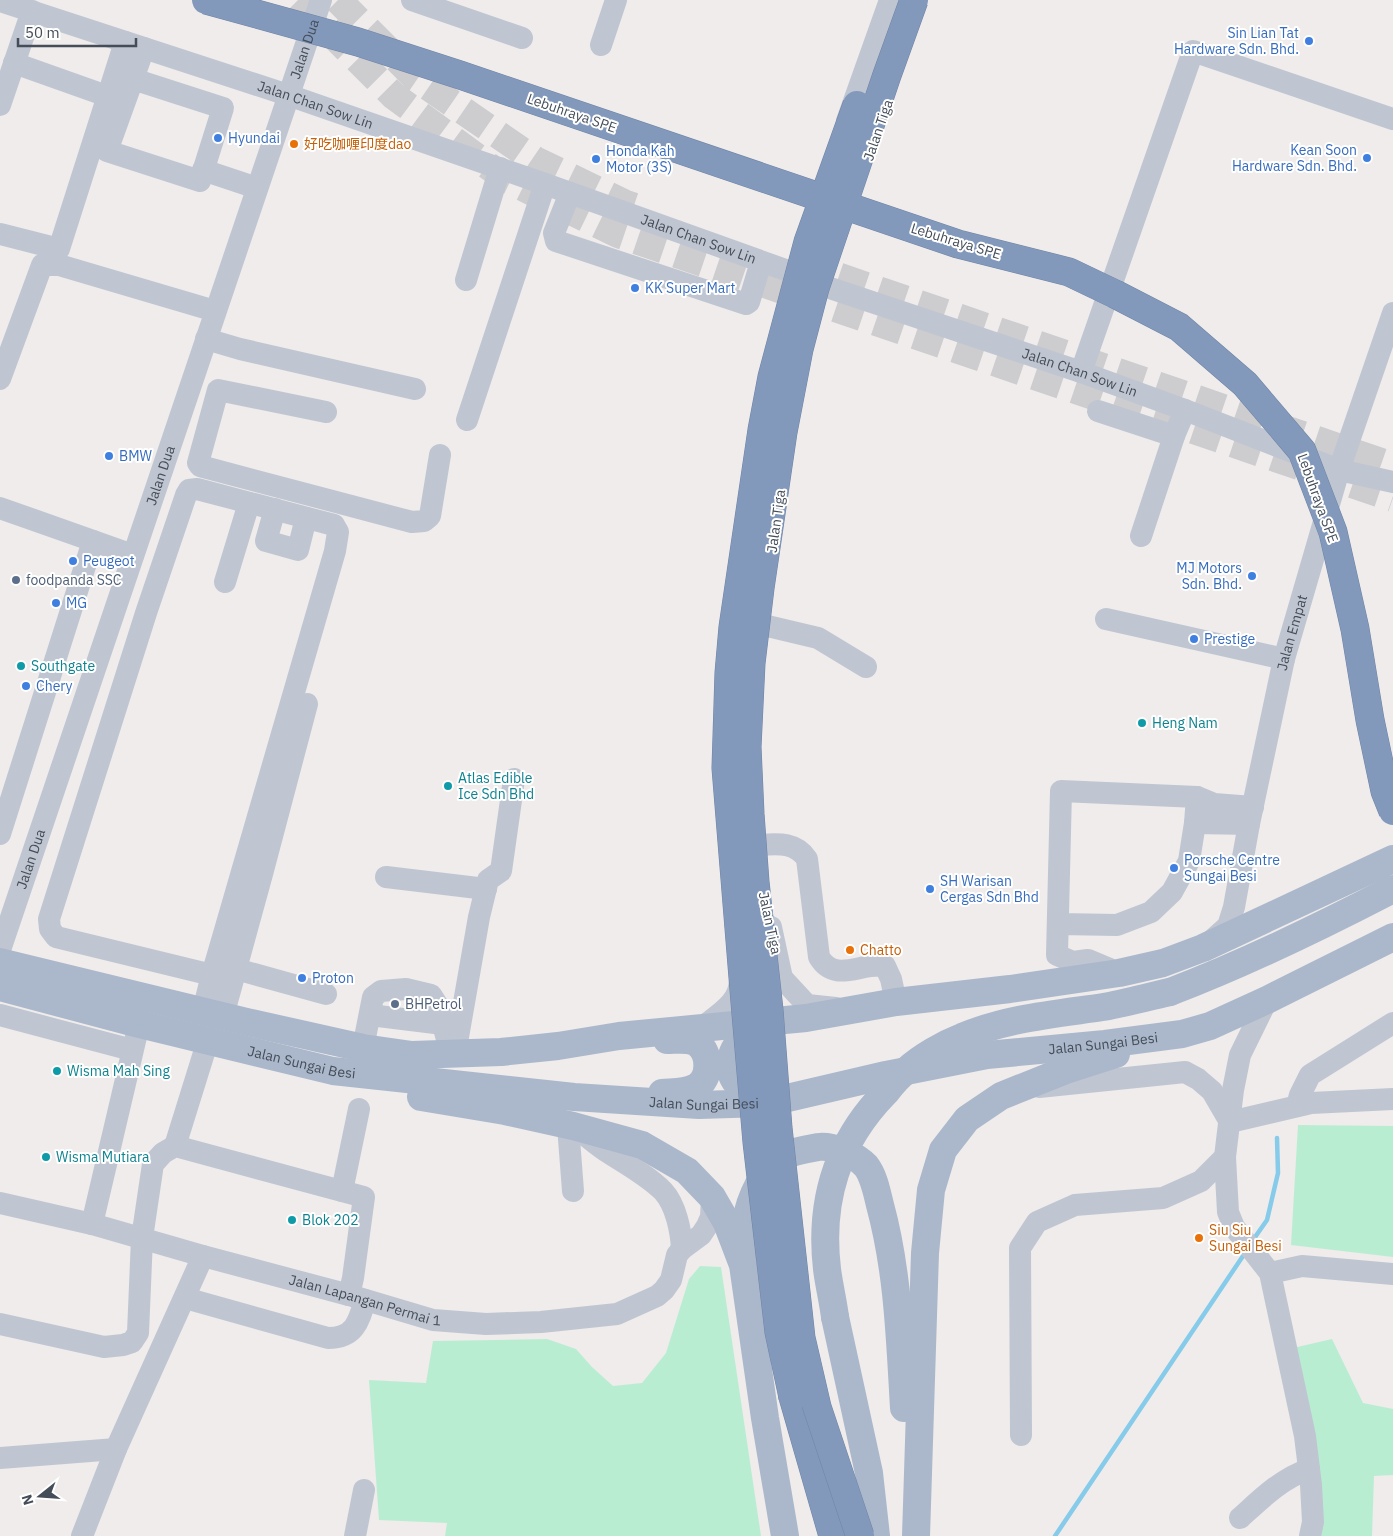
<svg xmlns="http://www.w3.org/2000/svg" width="1393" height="1536" font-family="'IBM Plex Sans','Noto Sans SC',sans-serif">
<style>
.green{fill:#b9edd2}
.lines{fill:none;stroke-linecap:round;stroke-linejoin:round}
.stream{stroke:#86cbea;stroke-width:4.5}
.highway-tunnel{stroke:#cdccce;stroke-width:28;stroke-dasharray:28 14;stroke-linecap:butt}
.highway-casing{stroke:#6f84a6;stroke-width:29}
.minor{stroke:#bfc6d1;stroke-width:22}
.major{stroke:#abb8cb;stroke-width:28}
.highway{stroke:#8399bb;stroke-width:28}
.highway-bridge-casing{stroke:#6f84a6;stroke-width:29;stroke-linecap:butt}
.major-bridge{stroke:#abb8cb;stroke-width:28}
.highway-bridge{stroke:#8399bb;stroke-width:28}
.shop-dot{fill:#3f7fe0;stroke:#fff;stroke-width:2}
.food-dot{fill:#e8710a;stroke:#fff;stroke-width:2}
.service-dot{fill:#5c6f8a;stroke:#fff;stroke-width:2}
.culture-dot{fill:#0f9aa8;stroke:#fff;stroke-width:2}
.labels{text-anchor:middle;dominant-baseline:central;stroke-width:4;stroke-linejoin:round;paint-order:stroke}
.shop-label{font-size:14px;fill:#366cbe;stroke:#fff;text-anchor:start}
.street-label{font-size:14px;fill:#444d58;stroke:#fff}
.food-label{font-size:14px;fill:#c56008;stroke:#fff;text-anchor:start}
.service-label{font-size:14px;fill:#4e5e75;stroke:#fff;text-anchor:start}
.culture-label{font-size:14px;fill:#0d838f;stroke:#fff;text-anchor:start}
</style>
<rect width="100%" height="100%" fill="#efeceb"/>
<!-- green -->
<path class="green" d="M1298,1125l95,1v131l-102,-12z
M700,1266l21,1 40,269h-316l2,-13 -68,-3 -10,-140 57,3 7,-42 114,-2 29,10 16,18 21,19 29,-3 24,-30 23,-74z
M1332,1339l31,64 30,6v66l-19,1 -2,60h-53l-26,-188z"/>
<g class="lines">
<!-- stream -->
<path class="stream" d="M1253,1240l14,-20 11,-47 -1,-35
M1055,1536l190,-283"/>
<!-- highway-tunnel -->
<path class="highway-tunnel" d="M298,0l96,96 112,83 112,55 775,264
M338,0l79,79 118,81 91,44 12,4
M799,263l594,203"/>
<!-- highway casing -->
<g class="highway-casing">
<path id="highway" d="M793,1397l40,139"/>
</g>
<!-- minor -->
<g class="minor">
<path d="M412,0l110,38"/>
<path id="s1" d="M0,1l288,94 257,89 249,89 30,13 257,86 104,38 154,60 54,12"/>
<path d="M601,45l15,-45"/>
<path d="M14,63l93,33"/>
<path d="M133,79l90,29 -23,73 -93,-30 26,-72 11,-31"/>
<path d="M0,105l32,-94"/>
<path d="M847,121l43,-121"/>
<path d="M203,170l54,18"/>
<path d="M570,193l-16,40 2,8 190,63 3,-2 12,-40"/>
<path d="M0,234l59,15 66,-207"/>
<path d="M466,280l34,-112"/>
<path d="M206,339l34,10 175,40"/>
<path d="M1081,372l112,-321 200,68"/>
<path d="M0,379l42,-114h17l156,46"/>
<path d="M1098,411l76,25"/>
<path d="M326,412l-108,-22 -20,73 2,3 212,56 12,-1 6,-5 10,-61"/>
<path d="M467,420l78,-236"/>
<path d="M197,489l137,36 4,7 -3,19 -123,424 -156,-38 -6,-8 -1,-10 97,-306 40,-118 3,-5z"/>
<path d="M0,508l133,47"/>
<path d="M275,509l-9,32 32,9 8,-32"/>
<path d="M1141,536l33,-100 11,-26"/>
<path d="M225,582l24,-79"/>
<path d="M1106,619l178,40"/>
<path d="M763,625l55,13 48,29"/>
<path d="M1197,797l17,7 39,3"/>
<path d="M1195,823l54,1"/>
<path d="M0,834l93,-293"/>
<path d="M758,845c18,-1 37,-4 49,14l12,98c16,27 42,5 66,9l6,13 5,23"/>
<path d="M386,877l100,12"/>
<path d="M1059,924l58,1 34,-13 21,-20 17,-31 6,-38 2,-26 -136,-6 -4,164 16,7 15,-2 31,13"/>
<path d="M771,927l11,51 25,27 29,3"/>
<path id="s2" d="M1209,943l19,-17 6,-19 15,-83 35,-165 55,-189 54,-157"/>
<path id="s3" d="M0,950l321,-950"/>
<path d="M236,969l90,25"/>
<path d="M1267,1000l-27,55 -7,35 -8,67 3,55 6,15 36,46 35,163 6,49 2,37 -3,14"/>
<path d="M203,1011l9,-36"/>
<path d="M0,1015l132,35"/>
<path d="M370,1015l73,9"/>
<path d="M223,1016l39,-142 45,-170"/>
<path d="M701,1028c18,-14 41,-26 39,-52"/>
<path d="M363,1048l10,-51 8,-6 25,-2 25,6 7,11 13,48"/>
<path d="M455,1054l24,-137 9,-37 13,-9 13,-92"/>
<path d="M1039,1087l146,-15 13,7 14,12 18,31"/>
<path d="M1297,1106l3,-11 10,-20 83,-52"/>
<path d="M1230,1122l81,-19 82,-4"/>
<path d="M568,1126l5,65"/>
<path d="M578,1130c10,7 19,15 28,21 20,13 41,24 57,40 13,14 18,40 19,58"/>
<path d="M175,1146l33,-106"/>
<path d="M342,1191l17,-82"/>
<path id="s4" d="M0,1203l92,21 111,32 146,39 84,25 53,4 55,-2 76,-8 40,-18 7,-6 7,-10 6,-25 5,-6 19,-14 6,-9 4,-9 1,-20"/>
<path d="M92,1224l47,-200"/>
<path d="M1270,1273l32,-7 91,8"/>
<path d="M185,1298l143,40c27,0 31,-17 37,-38"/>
<path d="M0,1324l104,23 19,-2 9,-3 6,-9 4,-95 11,-74 10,-11 12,-7 189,51 -11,81 -4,17"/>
<path d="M1021,1435l-1,-187 17,-26 38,-17 88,-7 38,-17 24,-24"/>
<path d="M0,1458l116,-9"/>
<path d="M1240,1518c22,-20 41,-39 69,-49"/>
<path d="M82,1536l34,-87 87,-193"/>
<path d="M355,1536l9,-46"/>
</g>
<!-- major -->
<g class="major">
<path d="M0,962l247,60 116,26 49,7 89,-3 57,-6 61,-10 187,-18 90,-16 114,-13 109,-16 44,-10 40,-15 190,-89"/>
<path id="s5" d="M0,987l139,37 194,47 241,26 125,8 67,-2 120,-28 101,-20 118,-11 77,-10 28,-8 57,-26 126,-63"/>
<path d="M1170,992c76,-29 150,-65 223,-103"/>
<path d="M771,1037l-33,7c-11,13 -11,38 7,44 9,3 20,1 29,0"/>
<path d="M662,1093c12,-1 24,0 34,-6 15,-8 15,-34 1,-44 -8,-5 -20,-3 -30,-3"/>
<path d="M421,1097l84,14 68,15 69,19 45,26 25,26 15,26 16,42 22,153 20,118"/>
<path d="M743,1256c1,-11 1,-23 3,-34 3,-22 18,-56 39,-67 10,-4 22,-6 33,-8 14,-2 38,8 48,19 8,10 11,27 14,39 18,66 20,135 24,203"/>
<path d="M835,1317l34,156 7,63"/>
<path d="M916,1536l9,-283 6,-63 12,-40 24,-31 34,-23 65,-26 50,-16"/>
</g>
<!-- highway -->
<use href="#highway" class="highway"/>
<!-- highway-bridge casing -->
<g class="highway-bridge-casing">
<path id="highway-bridge" d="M206,0l152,42 102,33 498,169 111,28 46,22 64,33 66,57 57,67 31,81 22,97 15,91 15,71 8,20
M793,1397l-14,-65 -22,-190 -12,-140 -19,-234 3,-95 4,-46 14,-95 15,-102 10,-53 36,-135 49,-137
M860,1536l-43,-129 -16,-69 -23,-210 -9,-118 -14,-128 -5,-68 -3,-67 4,-84 9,-75 23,-156 16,-83 16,-61 72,-213 27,-75"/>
</g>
<!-- major-bridge -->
<path class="major-bridge" d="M835,1317c-2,-16 -6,-32 -8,-48 -8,-69 10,-127 59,-177 6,-8 13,-16 21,-22 14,-13 37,-26 55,-33 45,-19 93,-23 141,-30 22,-4 44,-10 67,-15"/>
<!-- highway-bridge -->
<use href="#highway-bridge" class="highway-bridge"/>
</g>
<!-- markers -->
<g class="shop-dot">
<circle cx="1309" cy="41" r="5"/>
<circle cx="218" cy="138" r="5"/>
<circle cx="1367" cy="158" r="5"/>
<circle cx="596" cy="159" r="5"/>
<circle cx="635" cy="288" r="5"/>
<circle cx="109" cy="456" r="5"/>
<circle cx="73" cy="561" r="5"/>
<circle cx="1252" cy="576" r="5"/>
<circle cx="56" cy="603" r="5"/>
<circle cx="1194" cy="639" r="5"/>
<circle cx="26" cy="686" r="5"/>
<circle cx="1174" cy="868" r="5"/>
<circle cx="930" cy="889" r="5"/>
<circle cx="302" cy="978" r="5"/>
</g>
<g class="food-dot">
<circle cx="294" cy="144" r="5"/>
<circle cx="850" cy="950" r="5"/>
<circle cx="1199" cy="1238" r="5"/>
</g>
<g class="service-dot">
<circle cx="16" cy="580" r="5"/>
<circle cx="395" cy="1004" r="5"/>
</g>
<g class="culture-dot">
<circle cx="21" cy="666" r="5"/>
<circle cx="1142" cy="723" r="5"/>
<circle cx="448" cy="786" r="5"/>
<circle cx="57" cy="1071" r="5"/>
<circle cx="46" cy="1157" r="5"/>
<circle cx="292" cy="1220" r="5"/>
</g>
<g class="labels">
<!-- shop labels -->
<g class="shop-label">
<text x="1299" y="33" text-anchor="end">Sin Lian Tat<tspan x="1299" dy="16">Hardware Sdn. Bhd.</tspan></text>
<text x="228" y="138">Hyundai</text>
<text x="1357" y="150" text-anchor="end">Kean Soon<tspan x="1357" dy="16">Hardware Sdn. Bhd.</tspan></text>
<text x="606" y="151">Honda Kah<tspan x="606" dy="16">Motor (3S)</tspan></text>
<text x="645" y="288">KK Super Mart</text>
<text x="119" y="456">BMW</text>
<text x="83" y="561">Peugeot</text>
<text x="1242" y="568" text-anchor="end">MJ Motors<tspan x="1242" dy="16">Sdn. Bhd.</tspan></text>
<text x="66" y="603">MG</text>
<text x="1204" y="639">Prestige</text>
<text x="36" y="686">Chery</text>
<text x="1184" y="860">Porsche Centre<tspan x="1184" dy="16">Sungai Besi</tspan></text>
<text x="940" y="881">SH Warisan<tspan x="940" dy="16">Cergas Sdn Bhd</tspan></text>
<text x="312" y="978">Proton</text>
</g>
<!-- street labels -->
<g class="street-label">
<text stroke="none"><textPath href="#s3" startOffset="951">Jalan Dua</textPath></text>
<text stroke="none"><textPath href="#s1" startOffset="332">Jalan Chan Sow Lin</textPath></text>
<text transform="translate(572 113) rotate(19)">Lebuhraya SPE</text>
<text transform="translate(878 130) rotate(-71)">Jalan Tiga</text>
<text stroke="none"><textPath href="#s1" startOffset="738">Jalan Chan Sow Lin</textPath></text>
<text transform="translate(956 241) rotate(17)">Lebuhraya SPE</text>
<text stroke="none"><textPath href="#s1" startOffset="1142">Jalan Chan Sow Lin</textPath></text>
<text stroke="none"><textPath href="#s3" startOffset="501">Jalan Dua</textPath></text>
<text transform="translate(1318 498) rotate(70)">Lebuhraya SPE</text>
<text transform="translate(776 521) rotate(-82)">Jalan Tiga</text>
<text stroke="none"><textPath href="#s2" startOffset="326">Jalan Empat</textPath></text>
<text stroke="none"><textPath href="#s3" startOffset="96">Jalan Dua</textPath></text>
<text transform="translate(770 923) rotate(78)">Jalan Tiga</text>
<text stroke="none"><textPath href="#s5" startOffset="1121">Jalan Sungai Besi</textPath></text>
<text stroke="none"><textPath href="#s5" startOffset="311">Jalan Sungai Besi</textPath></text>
<text stroke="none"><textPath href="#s5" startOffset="716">Jalan Sungai Besi</textPath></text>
<text stroke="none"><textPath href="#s4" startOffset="378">Jalan Lapangan Permai 1</textPath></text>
</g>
<!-- food labels -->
<g class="food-label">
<text x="304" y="144">好吃咖喱印度dao</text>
<text x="860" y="950">Chatto</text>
<text x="1209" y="1230">Siu Siu<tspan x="1209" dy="16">Sungai Besi</tspan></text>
</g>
<!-- service labels -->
<g class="service-label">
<text x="26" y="580">foodpanda SSC</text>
<text x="405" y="1004">BHPetrol</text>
</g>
<!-- culture labels -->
<g class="culture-label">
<text x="31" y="666">Southgate</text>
<text x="1152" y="723">Heng Nam</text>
<text x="458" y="778">Atlas Edible<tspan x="458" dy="16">Ice Sdn Bhd</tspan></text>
<text x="67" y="1071">Wisma Mah Sing</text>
<text x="56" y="1157">Wisma Mutiara</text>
<text x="302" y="1220">Blok 202</text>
</g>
</g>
<!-- north arrow -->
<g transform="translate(40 1496) rotate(253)" stroke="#ffffff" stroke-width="4" paint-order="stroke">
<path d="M0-4L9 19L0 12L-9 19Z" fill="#444d58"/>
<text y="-8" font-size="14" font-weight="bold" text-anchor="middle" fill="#444d58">N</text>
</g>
<!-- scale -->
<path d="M18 38v8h118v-8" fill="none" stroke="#444d58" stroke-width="2.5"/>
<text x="25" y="38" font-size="15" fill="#444d58" stroke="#ffffff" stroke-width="4" paint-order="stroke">50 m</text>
</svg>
